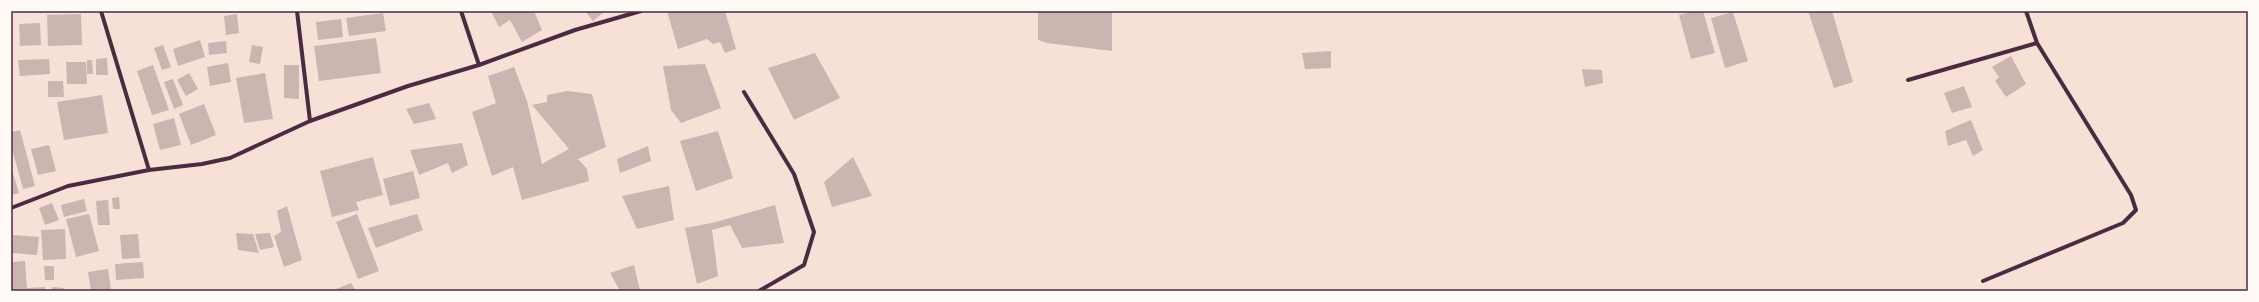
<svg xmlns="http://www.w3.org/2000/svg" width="2259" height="302" font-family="Raleway,sans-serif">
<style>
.building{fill:#ccb4b1}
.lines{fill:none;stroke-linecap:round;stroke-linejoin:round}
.minor{stroke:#4a2c40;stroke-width:4}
.neatline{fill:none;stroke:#4a2c40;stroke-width:1.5}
</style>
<rect width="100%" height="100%" fill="#f7e1d7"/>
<!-- building -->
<path class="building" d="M491,11h43l8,19 -20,12 -12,-22 -11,7z
M585,11h20l-12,10z
M667,11h58l11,38 -11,4 -5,-11 -7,2 -6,-5 -29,10z
M1038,11h74v40l-65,-8 -9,-3z
M1694,11h9l12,42 -24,6 -12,-44z
M1808,11h24l21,71 -19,6z
M1733,12l15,49 -23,7 -14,-50z
M383,13l3,18 -37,5 -3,-18z
M81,14l1,31 -34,1 -1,-31z
M237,14l2,19 -13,2 -2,-19z
M341,19l2,18 -25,3 -2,-18z
M40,23l1,22 -21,1 -1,-22z
M376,38l5,35 -62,8 -5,-35z
M200,40l5,17 -27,9 -5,-17z
M226,41l1,12 -18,2 -1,-12z
M163,45l8,22 -9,3 -8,-22z
M252,45l11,2 -3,17 -11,-2z
M1331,51v17l-26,1 -3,-16z
M815,53l25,45 -46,22 -26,-52z
M2011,56l15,28 -20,13 -11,-16 4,-4 -7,-10z
M107,58l1,17h-12v-16z
M49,59l1,15 -30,2 -2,-16z
M87,60h5l1,14h-6z
M66,62h20l1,22h-20z
M228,63l3,19 -21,4 -3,-19z
M705,64l16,44 -40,15 -10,-13 -8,-44z
M153,65l16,45 -17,5 -15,-44z
M284,65h15v34l-15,-1z
M514,67l13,34 15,63 27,-15 -37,-44 15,-3v-7l20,-4 25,3 14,53 -28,12 9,10 2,12 -67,19 -9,-33 -21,9 -20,-64 24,-9 -8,-27z
M1582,69l20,1 1,13 -18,4z
M189,73l9,16 -12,7 -9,-16z
M265,73l8,46 -29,4 -8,-45z
M173,79l10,26 -9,4 -10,-27z
M48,81h15l1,16h-16z
M1964,86l8,21 -20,6 -8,-20z
M102,95l6,38 -44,7 -7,-38z
M429,103l7,16 -22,5 -8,-15z
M204,104l12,31 -25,10 -12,-31z
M174,118l7,27 -21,5 -7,-26z
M1971,120l12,30 -10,6 -7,-16 -18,6 -3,-15z
M20,130l15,56 -12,3 -12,-44v-13z
M718,131l15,47 -37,13 -16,-50z
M462,143l6,22 -16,8 -4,-10 -29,12 -9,-25z
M49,145l7,26 -18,4 -7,-26z
M648,146l3,15 -31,12 -3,-14z
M373,157l10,38 -27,7 3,8 -27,7 -12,-46z
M853,157l19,39 -40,11 -8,-25z
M11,167l8,26 -8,2z
M413,171l7,27 -30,8 -7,-27z
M669,186l5,34 -37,9 -15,-33z
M119,197l1,12h-7l-1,-11z
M84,199l3,12 -23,6 -3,-12z
M108,200l2,25h-12l-2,-24z
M52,203l7,17 -14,5 -6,-17z
M775,205l9,38 -42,5 -12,-23 -18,5 6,46 -21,8 -12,-56 27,-5z
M287,206l15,54 -18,7 -10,-31 7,-4 -4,-21z
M89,214l10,37 -23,6 -10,-38z
M357,214l22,57 -21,8 -22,-57z
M417,214l6,16 -47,18 -8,-20z
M65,229l1,30 -23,1 -2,-30z
M236,233l17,1 6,19 -21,-3z
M270,233l4,14 -14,3 -5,-16z
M138,234l2,24 -18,1 -2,-24z
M13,235l26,2 -2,18 -25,-2z
M25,261l2,27 18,-1v4h-32l-2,-29z
M143,262l1,16 -28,2 -1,-16z
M634,265l6,26h-20l-10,-18z
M44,266h10v14h-9z
M108,269l3,21 -20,1 -3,-19z
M351,283l5,8h-25z
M52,287l12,1v3h-12z"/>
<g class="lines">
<!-- minor -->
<path class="minor" d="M101,11l48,159
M297,11l13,110
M461,11l18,54
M1908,80l129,-37
M744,92l50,82 20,58 -10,33 -45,26
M11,208l57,-22 81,-16 53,-6 28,-6 80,-37 98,-35 71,-21 96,-35 66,-19
M1983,281l140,-58 13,-13 -5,-15 -94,-152 -11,-32"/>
</g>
<!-- border -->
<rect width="2259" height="302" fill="none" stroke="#fffaf5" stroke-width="24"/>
<rect x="12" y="12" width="2235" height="278" class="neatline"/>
</svg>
